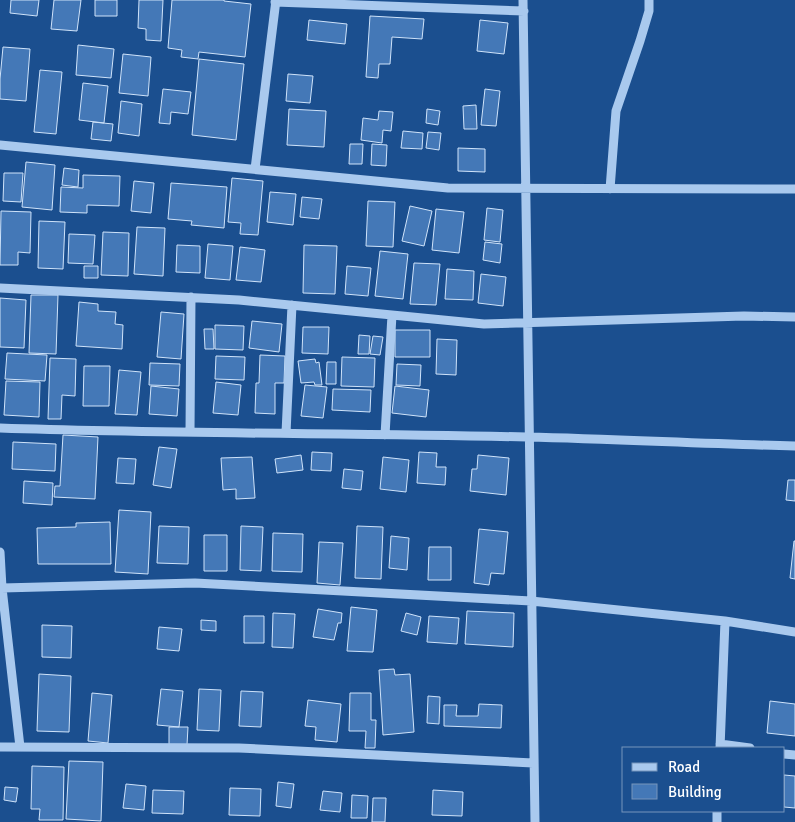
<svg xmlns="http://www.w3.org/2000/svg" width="795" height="822" font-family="Signika,sans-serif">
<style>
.building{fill:#4478b7;stroke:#cfe3fa}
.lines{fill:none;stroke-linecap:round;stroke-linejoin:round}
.minor{stroke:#a9c9ee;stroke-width:9}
</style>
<rect width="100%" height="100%" fill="#1b4f8f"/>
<!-- building -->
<path class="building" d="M11,0h28l-2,16 -27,-3z
M54,0h27l-4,31 -26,-2z
M95,0h22v16h-22z
M139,0h24l-2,41 -15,-1v-11l-8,-1z
M172,0h52v1l27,3 -6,53 -46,-5 -1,7 -17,-2 1,-7 -14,-2z
M370,16l54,3 -2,20 -30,-2 -2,27h-11l-1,14 -12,-1z
M309,20l38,4 -2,20 -38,-4z
M480,20l28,3 -4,31 -27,-3z
M78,45l36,4 -3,29 -35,-3z
M3,47l27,2 -4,52 -26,-2v-20z
M123,54l28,3 -3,39 -29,-3z
M199,59l45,5 -8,76 -44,-5z
M40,70l22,2 -6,62 -22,-2z
M288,74l25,2 -3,27 -24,-2z
M83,83l25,3 -4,37 -25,-3z
M163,89l28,3 -3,22 -17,-2 -1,12 -11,-1z
M485,89l15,2 -4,35 -15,-1z
M121,101l21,3 -3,32 -21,-3z
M476,105l1,24h-13l-1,-23z
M289,109l37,2 -2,36 -37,-2z
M427,109l13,2 -2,14 -12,-2z
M379,111l14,1 -2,19 -8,-1 -1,13 -21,-3 2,-22 15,2z
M93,122l20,2 -2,17 -20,-2z
M403,131l20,2 -1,16 -21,-1z
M428,132l13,1 -2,17 -13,-2z
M350,144h13l-1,20h-13z
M372,144l15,1 -1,21 -15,-1z
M458,148l27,1v23l-27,-1z
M26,162l29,3 -3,45 -30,-3z
M64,168l15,2 -1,17 -16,-2z
M4,173h19l-2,29 -18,-1z
M83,175l37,1 -1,30 -32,-1v8l-27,-1 1,-25 22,1z
M232,178l31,3 -5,54 -18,-1 1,-11 -13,-1z
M134,181l20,2 -3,30 -20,-2z
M171,183l56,4 -3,41 -33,-3 1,-4 -24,-2z
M270,192l26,2 -3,31 -26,-3z
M302,197l20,2 -3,20 -19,-2z
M368,201l27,1 -2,45 -27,-1z
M410,206l22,5 -8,35 -22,-5z
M487,208l16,2 -3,32 -16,-2z
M436,209l28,3 -5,41 -27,-3z
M1,211l30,1 -1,41 -12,-1v13h-18z
M39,221l26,1 -2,47 -25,-1z
M137,227l28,1 -2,48 -29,-2z
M103,232l26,1 -1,43 -27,-1z
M69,234l26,1 -2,29 -25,-1z
M485,242l17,2 -2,19 -17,-3z
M208,244l25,2 -3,34 -25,-2z
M177,245l23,1v27l-24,-1z
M304,245l33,1 -2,48 -32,-1z
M240,247l25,3 -4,32 -25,-2z
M380,251l28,3 -5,45 -28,-3z
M414,263l26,1 -4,41 -26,-1z
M84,266h14v12h-14z
M347,266l24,2 -3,28 -23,-2z
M447,269l27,2 -1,29 -28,-1z
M481,274l25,3 -3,29 -25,-3z
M31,295h27l-2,59 -27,-1z
M0,298l26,2 -2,48 -24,-1z
M79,302l19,2v7l18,1 -1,12 8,1 -1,24 -46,-3z
M161,312l23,2 -3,45 -24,-2z
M252,321l30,3 -3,28 -30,-4z
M215,325l29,1 -1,24 -28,-1z
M303,327h26l-1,27 -26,-1z
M204,329h9l1,20h-9z
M395,330h35v27h-35z
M359,335l11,1 -1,18h-11z
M373,336l10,1 -3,18 -10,-1z
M437,339l20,1 -1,35 -20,-1z
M7,353l40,2 -2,26 -40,-2z
M260,355l25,1 -1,27h-9v31l-20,-1 1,-30h3z
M216,356l29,1 -1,23 -29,-1z
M342,357l33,1 -1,29 -33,-1z
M50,358l26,1 -1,37 -13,-1 -1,24h-13z
M315,359l1,4 3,-1 3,23h-7l-1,-3 -13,1 -3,-22z
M327,362h9v22h-10z
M150,363l30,1 -1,22 -30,-1z
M397,364l24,1 -1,21 -24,-1z
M84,366h26l-1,40h-26z
M119,370l22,2 -4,43 -22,-1z
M6,381l34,1 -1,35 -35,-2z
M216,382l25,3 -3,30 -25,-2z
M305,385l22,2 -4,31 -22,-2z
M151,386l28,3 -2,27 -28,-2z
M395,386l34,4 -3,27 -34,-4z
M333,389l38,1 -1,22 -38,-2z
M63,435l35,2 -3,62 -41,-2 1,-11h5z
M13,442l43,2 -1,27 -43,-2z
M159,447l18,2 -6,39 -18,-3z
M312,452l20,1 -1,18 -20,-1z
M419,452l18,1 -1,14h10l-1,18 -28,-2z
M301,455l2,15 -26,3 -2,-14z
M478,455l31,3 -3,37 -36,-4 2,-22h5z
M252,457l3,41 -19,1v-10l-13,1 -2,-32z
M383,457l26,3 -3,32 -26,-3z
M118,458l18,1 -2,25 -18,-1z
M344,469l19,2 -2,19 -19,-2z
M788,480h7v21l-9,-1z
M24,481l29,2 -1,22 -29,-2z
M119,510l32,2 -3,62 -33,-2z
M110,522l1,42h-73l-1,-36 39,-1v-4z
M159,526l30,1 -1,37 -31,-1z
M241,526l22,1 -2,44 -21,-1z
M357,526l26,1 -2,52 -26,-1z
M479,529l29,3 -4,42 -13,-1 -2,12 -15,-2z
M273,533l30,1 -1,38 -30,-1z
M204,535h23v36h-23z
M391,536l18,2 -2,32 -18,-2z
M794,541h1v38l-5,-1z
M319,542l24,1 -3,42 -23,-2z
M429,547h22v33h-23z
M351,607l26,3 -4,42 -26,-1z
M318,609l24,4 -1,10h-3l-4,17 -21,-3z
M467,611l47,2 -1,34 -48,-3z
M273,613l22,1 -2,34 -21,-1z
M406,613l15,4 -4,18 -16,-4z
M244,616h20v27h-20z
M429,616l30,2 -2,26 -30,-2z
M201,620l15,1v10l-15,-1z
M42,625l30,1 -1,32 -29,-1z
M159,627l23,2 -3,22 -22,-2z
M394,669l1,6 15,-1 4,58 -31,3 -4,-65z
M39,674l32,2 -2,56 -32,-1z
M161,689l22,2 -4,36 -22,-2z
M199,689l22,1 -2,41 -22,-1z
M241,691l22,1 -2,35 -22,-1z
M92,693l20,2 -4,48 -20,-2z
M350,693h21v27h5l-1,28h-10l1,-17h-17z
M428,696l12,1 -1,27 -12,-1z
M308,700l33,4 -4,38 -22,-2 1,-13 -11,-1z
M770,701l25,3v32l-28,-3z
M479,704l23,1 -1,23 -57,-2v-21h13l-1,11h22z
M169,727h19l-1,18h-18z
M69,761l34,1 -2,59 -35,-2z
M32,766l32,1 -1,53h-24l1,-11h-9z
M784,775l11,1v32l-11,-1z
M278,782l16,2 -3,24 -15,-2z
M126,784l20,2 -2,24 -21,-2z
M5,787l13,1 -2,14 -12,-2z
M230,788l31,1 -1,27 -31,-1z
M153,790l31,1 -1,23 -31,-1z
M433,790l30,2 -1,24 -30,-1z
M323,791l19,2 -2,19 -20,-2z
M352,795l16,1 -1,22h-16z
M373,798h13l-1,24h-13z"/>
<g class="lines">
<!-- minor -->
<path class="minor" d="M523,0l12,822
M275,2l249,9
M0,145l448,43 347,1
M255,169l21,-169
M610,189l6,-78 24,-70 9,-30v-11
M0,288l239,12 245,24 260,-8 51,1
M0,428c176,6 352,5 527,9 90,2 179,7 268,9
M190,432l1,-135
M286,433l6,-128
M385,435l7,-120
M0,552l2,36 18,159
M2,588l193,-5 336,18 194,20 70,11
M720,744l30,4
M0,747l239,1 294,15
M720,748l5,-127
M784,754l11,1
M717,822v-11"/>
</g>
<!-- legend -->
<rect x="622" y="747" width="162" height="65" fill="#1b4f8f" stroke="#7695bc"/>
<rect x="632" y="763" width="25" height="8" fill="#a9c9ee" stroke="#7695bc"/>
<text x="668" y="772" font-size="15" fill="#ffffff">Road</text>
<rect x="632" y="784" width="25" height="15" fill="#4478b7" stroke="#7695bc"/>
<text x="668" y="797" font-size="15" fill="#ffffff">Building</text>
</svg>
